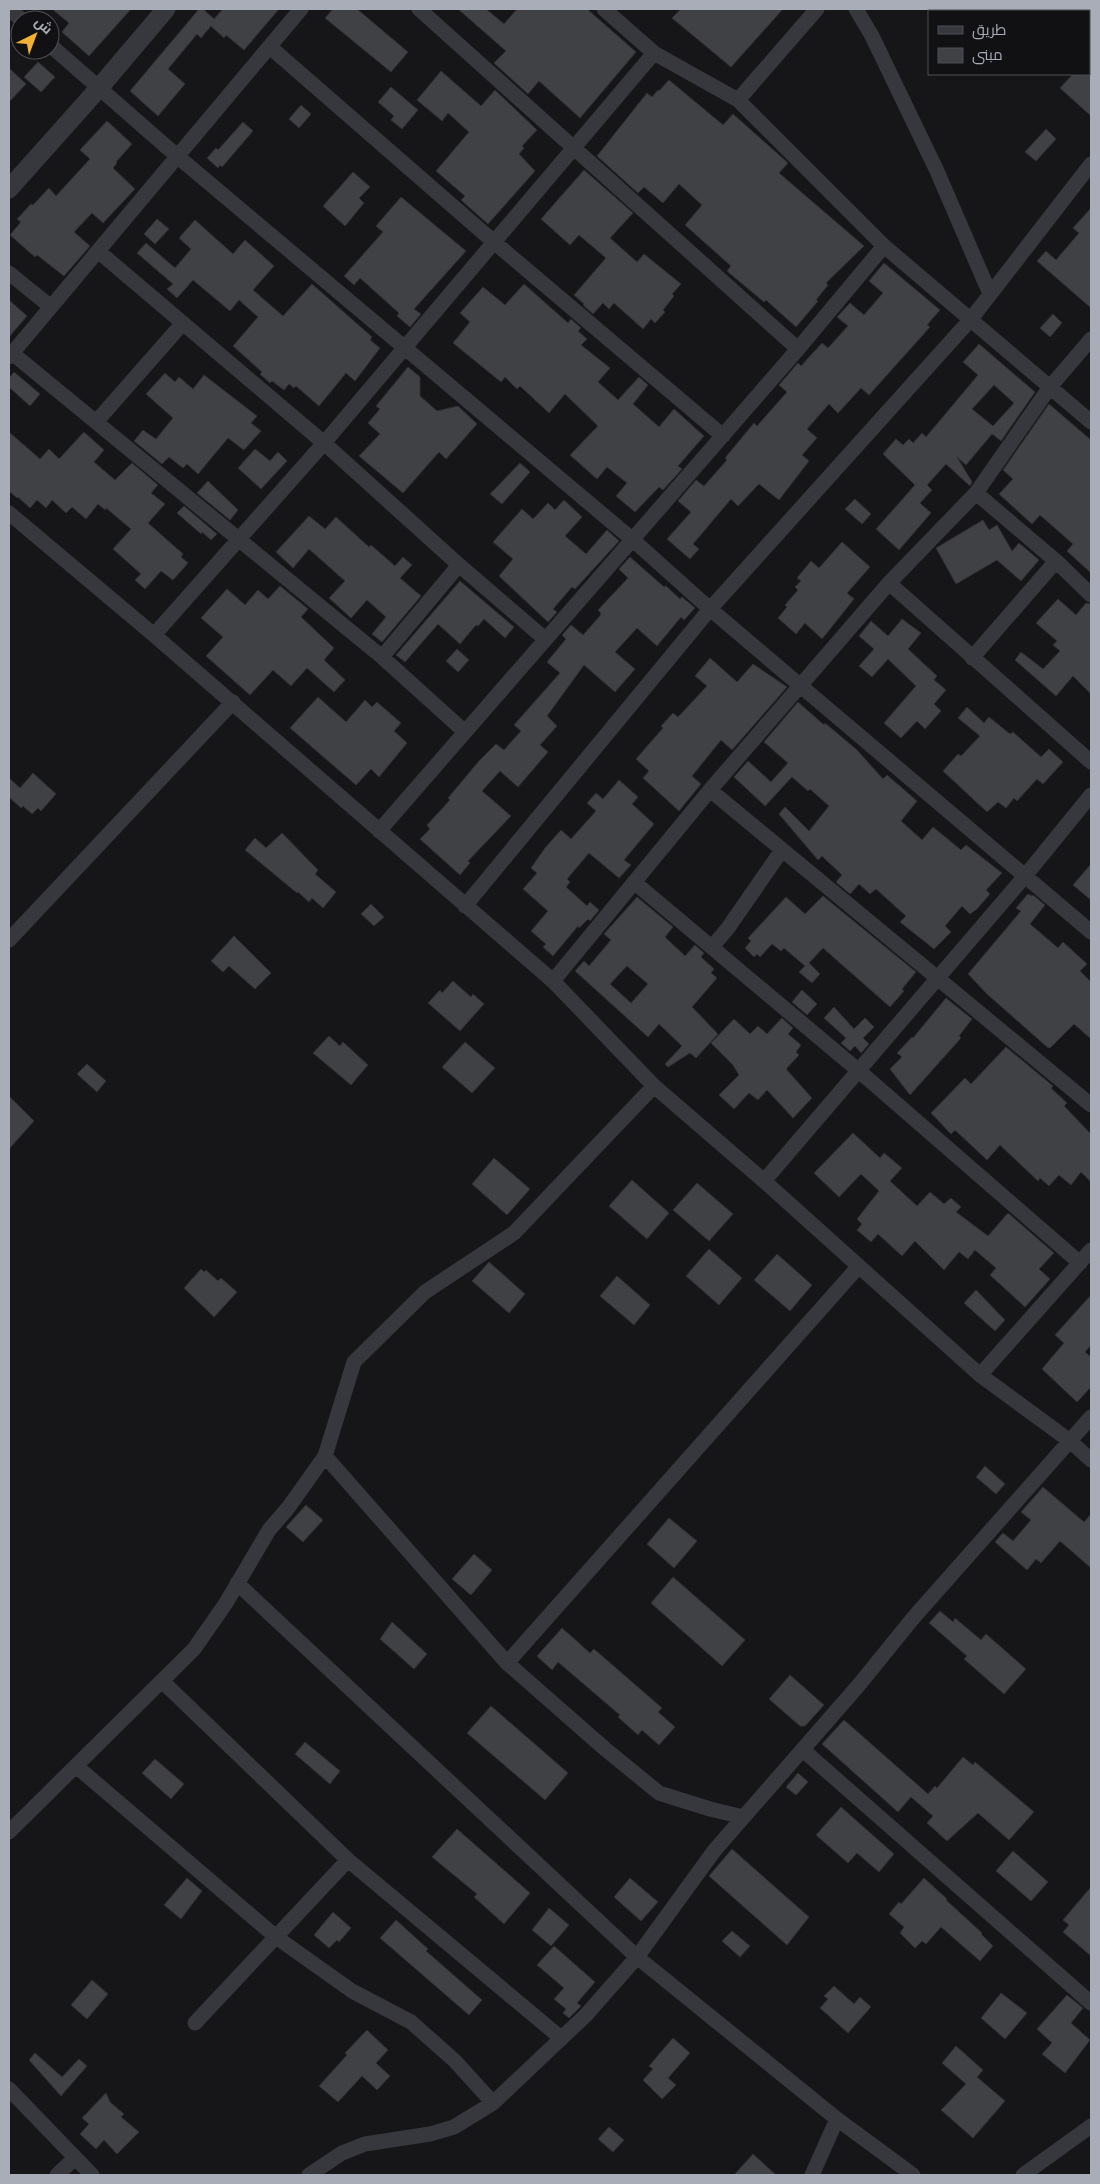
<svg xmlns="http://www.w3.org/2000/svg" width="1100" height="2184" font-family="'IBM Plex Sans',Cairo,sans-serif">
<style>
.building{fill:#404145;stroke:#303034;fill-rule:evenodd}
.lines{fill:none;stroke-linecap:round;stroke-linejoin:round}
.minor{stroke:#37383d;stroke-width:15}
.tertiary{stroke:#37383d;stroke-width:19}
</style>
<rect width="100%" height="100%" fill="#161618"/>
<!-- building -->
<path class="building" d="M52,9h79l-42,47 -27,-24 7,-9z
M199,9h4l11,10 9,-10h56l-35,41 -18,-15 -2,3 -13,-12 -10,12 -4,-4 -29,35 17,15 -27,32 -28,-25z
M333,9h24l51,43 -17,20 -66,-54z
M458,9h28l18,15 13,-15h70l49,43 -56,66 -41,-37 -11,13 -34,-31 12,-12z
M681,9h102l-52,58 -59,-49z
M38,62l17,15 -14,15 -17,-15z
M9,68l17,16 -17,18z
M441,71l40,35 14,-16 42,40 -15,16 2,2 -5,6 16,17 -47,53 -27,-24 4,-4 -29,-25 33,-39 -21,-19 -6,8 -25,-21z
M1073,74h18v42l-31,-28z
M669,80l54,45 10,-11 55,49 -9,10 85,73 -38,37 2,2 -12,15 2,1 -22,26 -30,-27 -2,2 -37,-31 4,-5 -46,-41 17,-20 -23,-21 -16,19 -19,-16 -6,6 -41,-37 50,-63 5,4 6,-7 1,1z
M391,87l27,23 -16,19 -11,-9 3,-4 -16,-14z
M301,105l10,9 -12,14 -10,-9z
M107,121l25,23 -16,18 1,1 -4,5 22,21 -32,34 -11,-10 -18,19 16,14 -26,30 -27,-21 -2,2 -25,-22 11,-13 -4,-3 14,-15 2,1 16,-17 7,8 34,-37 -10,-9z
M243,122l10,9 -31,36 -2,-2 -2,3 -11,-10 9,-10 2,2z
M1046,129l10,10 -20,22 -11,-9z
M584,170l49,43 -23,25 27,24 7,-8 37,30 -9,10 2,2 -11,14 2,2 -10,11 -4,-4 -8,10 -29,-26 -5,6 -6,-6 -10,11 -10,-9 1,-1 -10,-9 32,-37 -27,-23 -9,10 -29,-26z
M353,172l17,15 -11,11 5,5 -19,23 -22,-20z
M401,197l65,54 -52,58 7,5 -11,13 -13,-11 2,-3 -39,-35 -6,7 -10,-9 39,-44 -7,-6z
M1091,208v100l-54,-47 9,-10 10,9 23,-27 -6,-5z
M157,219l12,10 -14,15 -11,-10z
M195,220l38,34 12,-14 29,26 -21,24 30,26 29,-32 60,53 -2,3 10,8 -25,33 -9,-8 -27,33 -23,-20 -2,2 -5,-4 -5,6 -12,-9 -2,2 -10,-9 2,-2 -29,-26 25,-29 -19,-17 -9,11 -37,-31 -16,18 -10,-9 6,-5 -36,-31 9,-10 29,25 16,-19 -12,-11z
M884,263l56,47 -13,15 3,2 -61,68 -8,-7 -23,25 -9,-9 -22,25 10,9 -15,17 7,6 -30,39 -20,-16 -21,22 -7,-7 -38,45 6,5 -9,10 -23,-20 24,-27 -13,-11 18,-21 8,6 23,-26 -2,-2 29,-35 3,3 30,-34 -8,-7 19,-22 3,3 21,-23 6,5 20,-22 -11,-9 13,-14 14,12 19,-22 -14,-12z
M524,284l44,39 3,-4 10,9 -3,3 9,8 -6,6 29,23 -12,14 20,18 21,-23 9,8 -15,19 26,23 15,-18 30,27 -26,30 4,3 -19,21 -4,-3 -24,25 -19,-16 11,-13 -20,-16 -10,12 -27,-24 28,-29 -33,-32 -16,19 -29,-27 -3,3 -12,-12 -4,5 -48,-39 17,-21 -10,-9 23,-26 22,18z
M9,300l18,16 -18,21z
M1053,314l9,9 -12,14 -10,-9z
M979,344l56,48 -34,49 -9,-7 -26,31 -9,-8 15,25 -2,4 -24,-22 -19,21 5,5 -12,13 11,10 -32,37 -23,-21 39,-44 -32,-31 13,-15 7,6 6,-6 4,4 9,-10 4,4 52,-62 -15,-13zM994,385l20,18 -21,23 -21,-17z
M408,367l12,10v19l17,15 21,-5 19,18 -31,35 -7,-7 -36,41 -44,-37 21,-22 -12,-11 12,-14 -4,-3z
M14,372l26,22 -10,12 -21,-19v-9z
M165,373l10,9 4,-5 14,12 11,-14 53,41 -6,7 10,8 -17,19 -16,-12 -30,36 -11,-10 -4,4 -14,-11 -7,7 -28,-23 9,-11 13,9 17,-21 -27,-24z
M1049,404l42,36v133l-24,-22 6,-7 -33,-29 -8,9 -33,-30 14,-15 -10,-9z
M9,432l31,27 9,-10 10,10 25,-27 20,18 -10,12 21,18 17,-17 26,22 -7,8 14,11 -17,19 35,31 -2,3 7,6 -15,17 -12,-9 -16,18 -10,-9 6,-6 -28,-25 18,-20 -25,-21 -1,2 -7,-6 -12,15 -14,-12 -6,6 -14,-13 -6,8 -9,-8 -7,8 -12,-11 -1,1 -8,-7z
M255,449l15,12 8,-9 9,9 -26,28 -23,-21z
M520,463l10,9 -28,32 -12,-10z
M208,481l30,29 -8,10 -33,-27z
M855,499l16,15 -9,10 -17,-15z
M564,500l18,17 -17,19 21,18 21,-24 12,11 -44,48 -3,-2 -19,22 4,3 -9,10 -49,-46 14,-17 -20,-17 29,-33 11,10 15,-16 7,7z
M184,506l33,28 -6,6 -9,-8 -1,2 -24,-21z
M309,516l16,13 11,-12 33,30 2,-2 24,21 8,-9 9,8 -12,13 21,18 -39,46 -10,-8 14,-17 -19,-17 -16,18 -22,-20 16,-17 -36,-32 -16,19 -17,-16z
M983,520l6,10 8,-5 15,26 7,-8 20,17 -18,21 -24,-21 -41,24 -20,-36z
M842,542l28,25 -23,26 7,6 -32,40 -17,-16 -9,11 -18,-16 9,-11 -2,-2 13,-15 -3,-3 6,-6 -4,-3 14,-17 8,7z
M630,557l34,30 2,-1 14,13 2,-2 13,11 -11,12 -3,-3 -24,29 -20,-18 -22,24 20,17 -20,23 -31,-27 -37,51 10,10 -17,19 8,7 -30,35 -18,-16 -18,20 29,25 -43,45 2,2 -10,12 -40,-36 10,-10 -3,-4 23,-25 -2,-2 31,-37 17,-17 8,6 17,-19 -7,-6 46,-52 -13,-11 19,-23 -4,-4 9,-10 12,10 17,-19 1,-3 -3,-3 30,-32 -9,-9z
M460,581l54,46 -9,11 -21,-19 -6,7 -2,-1 -16,19 -22,-20 -33,38 -9,-7z
M280,586l28,23 -7,8 33,31 -10,12 21,20 -11,12 -27,-24 -16,18 -18,-16 -23,25 -44,-39 17,-19 -22,-19 26,-29 18,16 13,-15 10,9z
M1058,599l18,16 10,-12 5,1v90l-18,-18 -17,20 -41,-36 6,-8 22,17 17,-18 -7,-6 4,-4 -21,-18z
M902,619l19,14 -13,16 29,27 -3,4 12,10 -12,14 7,7 -16,18 -8,-8 -16,17 -17,-15 32,-37 -28,-27 -16,18 -13,-11 15,-17 -15,-13 12,-15 17,15z
M457,649l12,11 -11,12 -12,-11z
M710,658l27,24 16,-18 34,23 -55,63 -11,-10 -29,36 9,8 -22,27 -36,-33 6,-7 -13,-12 27,-31 -2,-2 12,-13 5,4 29,-31 -12,-10z
M318,697l28,25 19,-22 7,7 5,-5 24,21 -7,8 13,12 -28,34 -8,-8 -15,16 -66,-57z
M798,702l26,23 1,-2 32,27 26,29 4,-4 30,26 -16,20 21,19 11,-13 28,23 5,-5 36,28 -16,17 4,4 -13,15 -7,5 -8,-8 -17,20 6,6 -17,17 -34,-27 6,-6 -30,-27 -6,5 -11,-10 -9,10 -14,-12 6,-7 -20,-19 -4,4 -39,-46 6,-7 24,24 20,-25 -19,-17 -2,2 -16,-14 -27,29 -31,-29 14,-16 23,21 17,-19 -24,-21z
M967,707l17,16 5,-6 21,17 3,-2 28,25 8,-8 14,13 -20,22 -6,-5 -20,22 -3,-3 -8,10 -8,-6 -11,10 -44,-41 15,-17 3,2 19,-20 -22,-18z
M33,773l23,21 -15,17 -3,-3 -6,6 -9,-8 -2,2 -12,-11v-19l11,10z
M619,780l19,17 -6,7 22,20 -30,36 7,5 -12,13 -30,-25 -22,26 3,3 -4,5 21,19 3,-4 9,8 -9,11 -2,-2 -9,9 -1,-2 -25,30 -10,-9 3,-3 -15,-13 17,-20 -25,-22 14,-16 -6,-5 14,-20 16,-18 10,9 25,-28 -9,-8 9,-10 7,6z
M282,833l36,37 -3,4 21,18 -13,16 -11,-10 -3,4 -11,-10 -1,1 -52,-43 10,-12 11,10z
M1091,864v36l-18,-15z
M1028,894l4,2 1,-1 12,10 -15,19 28,24 5,-6 24,22 -7,7 11,11v57l-17,-15 -24,24 -3,-1 -60,-53 -19,-20 53,-63 -5,-3z
M823,896l93,76 -14,17 2,2 -14,16 -67,-59 -14,15 11,11 -8,9 -13,-11 6,-6 -21,-18 -3,3 -9,-7 -12,13 -3,-3 -3,3 -9,-9 6,-7 -3,-3 38,-41 19,17z
M637,897l36,30 -8,10 20,19 10,-11 9,8 -3,4 13,12 -3,4 6,5 -25,29 26,27 -22,24 -6,-5 -22,14 -3,-3 17,-18 -23,-22 -11,13 -73,-66 9,-10 5,5 22,-26 -7,-6zM627,966l21,18 -17,19 -21,-19z
M371,904l13,13 -10,9 -13,-12z
M234,936l37,37 -16,16 -26,-23 -6,6 -12,-11z
M453,981l18,16 2,-3 11,10 -24,27 -32,-28 12,-13 2,3z
M802,990l15,14 -10,11 -15,-13z
M946,998l26,21 -13,17 2,2 -51,57 -20,-26 12,-12 -5,-4 15,-16 1,1z
M834,1007l20,22 11,-11 9,9 -11,11 6,6 -8,9 -6,-7 -5,5 -9,-8 5,-5 -22,-20z
M782,1018l11,10 -5,6 13,11 -5,7 3,3 -13,14 26,29 -19,20 -26,-28 -9,10 -9,-7 -15,16 -15,-14 20,-20 -6,-10 -22,-22 23,-24 16,15 8,-8 9,8z
M329,1036l11,10 3,-4 25,23 -17,20 -38,-32z
M465,1042l30,26 -23,25 -30,-26z
M1006,1047l47,39 -2,2 16,15 -3,3 27,28v48l-10,-10 -10,13 -12,-10 -10,11 -9,-8 -2,3 -38,-36 -13,15 -32,-30 -4,4 -20,-21 34,-35 6,6z
M87,1064l19,17 -9,11 -20,-18z
M9,1096l25,25 -25,28z
M853,1133l27,25 4,-5 18,15 -12,13 27,25 13,-14 14,12 7,-6 10,9 -5,5 32,24 20,-23 46,40 -15,16 11,10 -25,28 -35,-32 6,-7 -21,-18 -7,9 -9,-7 -15,18 -29,-29 -13,15 -24,-22 -7,8 -14,-12 5,-6 -5,-5 22,-28 -18,-17 -22,23 -25,-24z
M494,1158l36,31 -23,26 -35,-31z
M632,1180l37,33 -22,26 -38,-33z
M697,1183l36,31 -24,27 -36,-31z
M709,1249l33,29 -23,27 -33,-29z
M777,1254l35,31 -22,26 -36,-31z
M489,1262l36,32 -16,19 -37,-32z
M201,1269l3,3 2,-2 12,11 3,-3 16,14 -23,25 -30,-29z
M617,1276l33,29 -16,20 -34,-29z
M976,1290l29,30 -10,11 -31,-28z
M1091,1295v50l-6,7 6,5v30l-14,15 -35,-33 22,-26 -9,-8z
M985,1466l20,18 -9,10 -20,-17z
M1043,1487l41,35 7,-8v54l-31,-27 -19,22 -5,-4 -9,11 -32,-28 8,-9 10,8 18,-21 -10,-8z
M306,1505l17,15 -20,22 -17,-15z
M669,1518l28,23 -23,27 -27,-24z
M474,1554l18,16 -21,25 -19,-16z
M673,1577l72,63 -23,26 -71,-63z
M940,1611l13,11 2,-4 26,22 5,-6 40,35 -22,25 -40,-35 3,-3 -38,-33z
M392,1622l35,32 -13,15 -34,-30z
M562,1628l28,25 4,-4 68,59 -4,4 17,15 -16,18 -17,-15 -4,5 -20,-18 2,-2 -62,-53 -6,8 -15,-14z
M790,1675l34,30 -19,21h-5l-31,-27z
M491,1706l77,67 -23,27 -78,-67z
M844,1720l84,74 7,-8 2,2 26,-31 10,8 2,-3 59,50 -25,28 -31,-27 -31,28 -20,-18 6,-7 -22,-19 -13,15 -76,-68z
M305,1742l35,29 -10,13 -35,-30z
M155,1759l29,25 -13,15 -29,-26z
M798,1773l10,9 -12,13 -10,-8z
M841,1807l53,47 -15,18 -22,-19 -9,10 -32,-28z
M457,1829l73,64 -26,31 -30,-27 3,-3 -45,-37z
M732,1849l77,68 -22,28 -78,-69z
M1013,1851l35,31 -17,19 -35,-30z
M187,1878l15,13 -21,28 -17,-14z
M630,1878l28,24 -17,19 -27,-24z
M924,1878l23,21 -1,1 36,33 -1,1 12,12 -13,15 -39,-34 -15,17 -4,-3 -7,7 -15,-15 4,-6 -15,-13 10,-12 2,2z
M1091,1887v69l-28,-24 6,-7 -6,-5z
M549,1908l20,17 -18,21 -19,-16z
M333,1912l18,16 -12,14 -2,-2 -8,8 -15,-13z
M396,1920l32,29 -2,2 56,49 -13,15 -89,-77z
M732,1931l18,15 -10,11 -18,-16z
M554,1946l41,36 -18,21 4,3 -12,12 -6,-5 3,-4 -12,-10 10,-11 -27,-23z
M92,1980l16,14 -21,25 -16,-14z
M834,1986l20,18 6,-7 11,10 -23,26 -28,-25 8,-9 -4,-3z
M1001,1993l26,20 -22,26 -24,-21z
M1067,1995l16,13 -12,15 19,17 -25,33 -23,-19 10,-11 -15,-14z
M367,2030l21,20 -12,13 14,13 -13,14 -15,-14 -24,26 -19,-16 28,-31 -2,-2z
M673,2038l17,15 -22,25 8,7 -14,14 -19,-19 10,-11 -4,-3z
M956,2046l27,24 -6,7 28,24 -32,37 -32,-28 25,-26 -24,-21z
M35,2053l27,24 17,-18 8,7 -26,30 -32,-36z
M106,2093l4,9 14,12 -3,3 18,15 -22,22 -13,-14 -8,9 -16,-15 9,-10 -7,-6z
M609,2127l15,13 -11,12 -15,-13z
M753,2154l23,21h-42z"/>
<g class="lines">
<!-- minor -->
<path class="minor" d="M9,9l13,11
M419,9l379,340
M604,9l50,44 84,47 146,146 207,176
M856,9l16,27 65,135 53,123
M1085,9l4,2
M50,45l127,111 456,384 77,69 381,323
M270,47l224,195 229,194
M738,100l79,-91
M98,251l226,192 135,122 86,74
M9,273l42,34
M12,353l370,304 83,75
M9,357l292,-348
M96,422l87,-99
M976,493l80,68 35,34
M9,513l145,122 399,346 101,105 110,95 216,194 90,66 21,19
M889,583l202,179
M154,635l170,-192 330,-390
M382,657l77,-92
M972,658l84,-97
M710,790l381,315
M379,831l419,-482 86,-103
M634,882l225,189 221,192
M465,906l245,-297 261,-290 120,-155
M9,940l224,-238
M712,947l16,-19 54,-78
M553,981l157,-191 179,-207 87,-90 74,-106 41,-48
M764,1181l261,-305 66,-81
M980,1375l111,-125
M325,1456l182,207 97,85 55,45 51,16 33,8
M237,1583l400,374 200,162 76,56
M507,1663l352,-397
M162,1681l186,179 213,178
M803,1750l288,253
M76,1766l200,171 76,54 59,31 44,39 38,42
M9,1832l185,-183 32,-46 43,-73 19,-22 37,-52 29,-94 71,-70 89,-59 140,-147
M195,2023l153,-163
M9,2089l83,86
M57,2175l18,-17
M309,2175l33,-22 23,-9 65,-10 24,-7 39,-24 93,-88 51,-58 77,-106 144,-165 56,-69 177,-200
M812,2175l25,-56
M1023,2175l68,-49"/>
<!-- tertiary -->
<path class="tertiary" d="M9,189l90,-101 67,-79"/>
</g>
<!-- border -->
<rect width="1100" height="2184" fill="none" stroke="#a8adb8" stroke-width="20"/>
<!-- legend -->
<rect x="928" y="10" width="162" height="65" fill="#111113" stroke="#4d4f55"/>
<rect x="938" y="26" width="25" height="8" fill="#37383d" stroke="#4d4f55"/>
<text x="972" y="35" font-size="15" fill="#a8adb8">طريق</text>
<rect x="938" y="48" width="25" height="15" fill="#404145" stroke="#4d4f55"/>
<text x="972" y="60" font-size="15" fill="#a8adb8">مبنى</text>
<!-- north arrow -->
<g transform="translate(35 35) rotate(42)"><circle r="24" fill="#111113" stroke="#4d4f55"/>
<path d="M0-4L9 19L0 12L-9 19Z" fill="#f2b134"/>
<text y="-8" font-size="14" font-weight="bold" text-anchor="middle" fill="#a8adb8">ش</text>
</g>
</svg>
